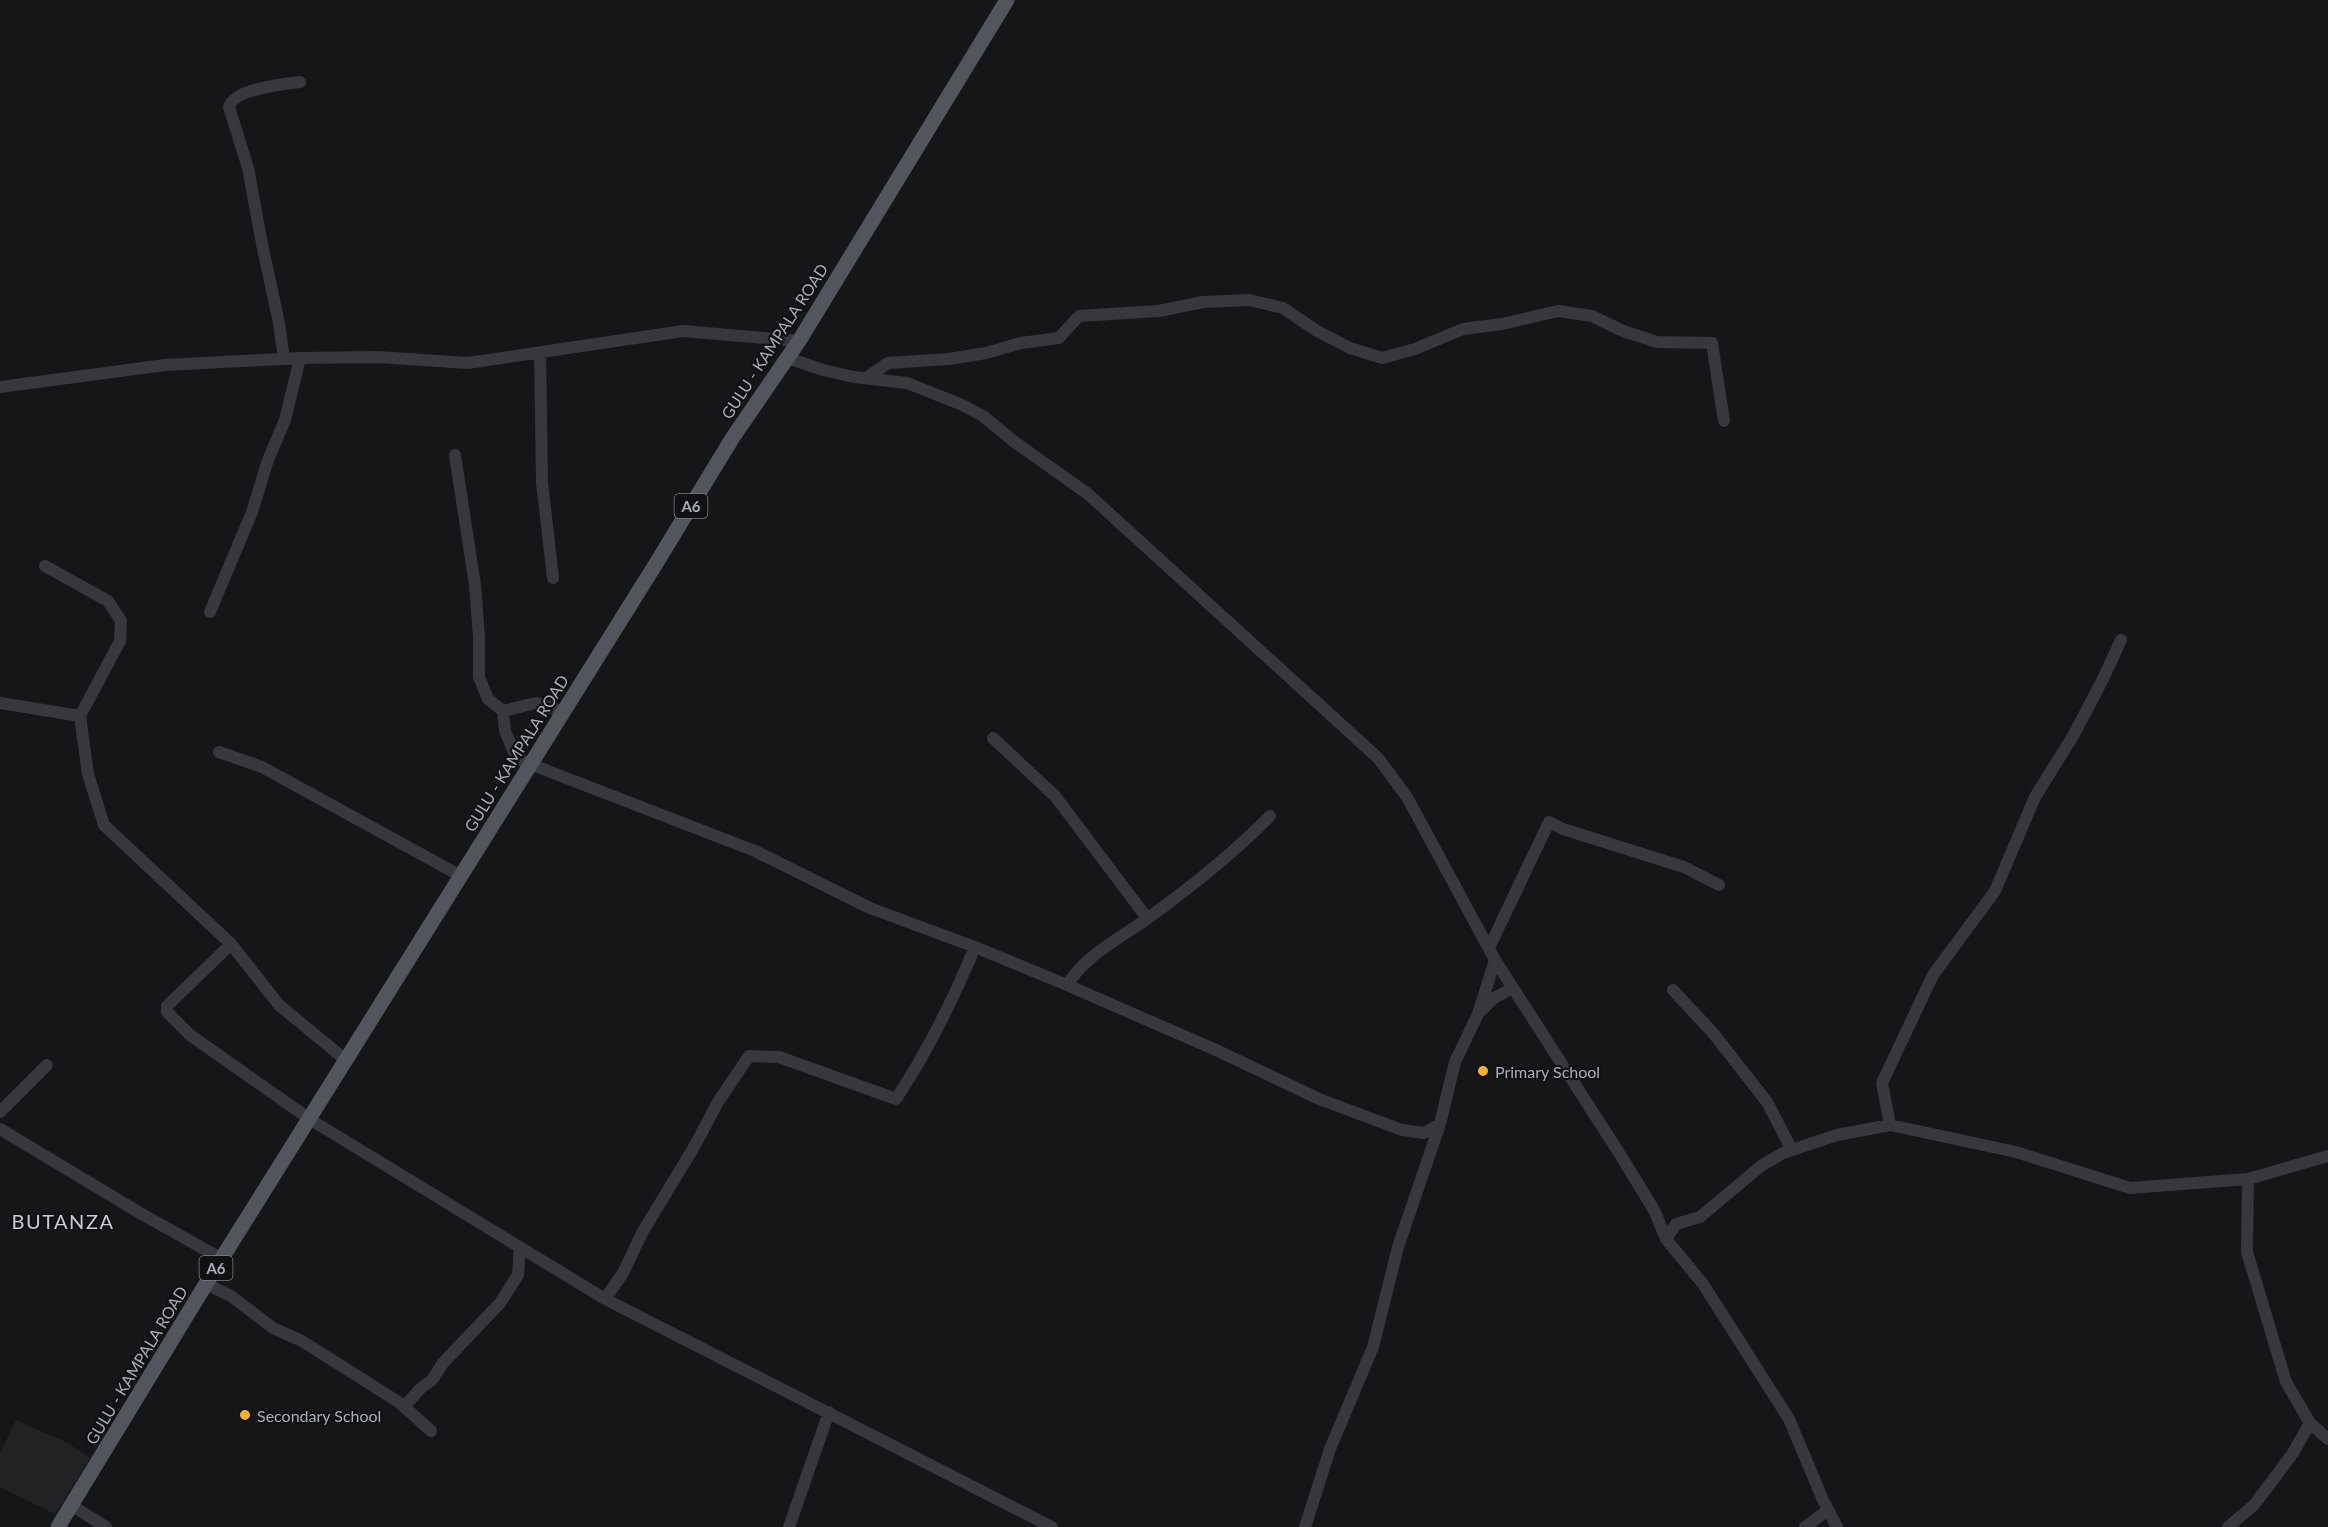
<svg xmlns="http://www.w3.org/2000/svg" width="2328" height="1527" font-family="Lato,sans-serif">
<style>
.built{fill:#222225}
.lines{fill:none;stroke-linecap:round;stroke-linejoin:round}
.minor{stroke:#37383d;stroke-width:12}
.major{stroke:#53555c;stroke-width:15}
.poi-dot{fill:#f2b134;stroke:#111113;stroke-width:2}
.labels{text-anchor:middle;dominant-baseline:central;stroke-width:4.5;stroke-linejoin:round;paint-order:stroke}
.shield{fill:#111113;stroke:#7b7e86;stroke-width:1.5}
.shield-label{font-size:15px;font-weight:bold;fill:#a8adb8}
.street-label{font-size:16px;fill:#a8adb8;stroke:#111113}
.poi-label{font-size:16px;fill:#a8adb8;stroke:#111113;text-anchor:start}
.quarter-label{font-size:20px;letter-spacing:1.5px;fill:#c9ccd4;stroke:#111113}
</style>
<rect width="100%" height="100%" fill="#161618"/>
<!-- built -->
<path class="built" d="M16,1420l52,23 22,15 -35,56 -55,-27v-34z"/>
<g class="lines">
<!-- minor -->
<path class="minor" d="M540,354l2,128 11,96
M788,358l35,12 31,7 53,6 53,21 23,12 33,27 72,51 290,264 29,39 88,163 126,196 33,54 12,29 37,45 86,135 34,81 14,27
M284,359l-5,-36 -17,-79 -14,-76 -19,-61c5,-18 54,-23 71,-25
M866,378l22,-15 61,-4 37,-6 35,-10 38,-5 20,-22 80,-5 44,-9 46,-2 34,8 34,23 33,17 32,10 33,-9 48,-20 39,-5 56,-13 34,5 31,15 34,11 55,1 12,78
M0,387l165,-22 135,-7 78,-1 90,6 215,-32 116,10
M455,455l20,130 4,52v40l9,22 15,12 2,20 12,28 238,92 115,57 105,39 92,38
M45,566l63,35 13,20 -1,20 -40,75 8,58 16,51 127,119 48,61 68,56
M210,612l42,-100 16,-52 17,-40 15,-62
M0,703l80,13
M503,711l33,-8 28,9
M993,738l62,58 92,122
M219,752l43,15 199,109
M1270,816c-37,38 -79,71 -123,103 -29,20 -61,36 -80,66l149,65 103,49 83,31 22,3 16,-9 15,-62 23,-48 17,-54
M231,944l-64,62v6l23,23 121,85 294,179 447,228
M1489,948l60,-126 14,7 121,38 35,18
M1673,990l40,43 54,69 25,48
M1481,1011l13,-13 19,-10
M0,1112l47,-47
M1890,1125l126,27 114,36 118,-9 80,-23
M0,1129l140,84 82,46
M2248,1179l-1,73 39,130 24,41 18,16
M1666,1239l10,-15 24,-7 61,-51 22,-13 54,-18 53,-10 -8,-42 51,-108 62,-84 40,-94 38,-61 29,-55 19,-41
M206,1284l25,12 42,32 29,13 98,62 31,28
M605,1299l18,-26 19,-40 52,-86 24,-45 31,-46 30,1 117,42c32,-48 57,-99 79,-152
M404,1407l17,-19 11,-8 11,-17 57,-60 18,-28 2,-28
M71,1505l35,22
M789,1527l40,-115
M1305,1527l25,-78 43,-102 25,-100 42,-123
M1805,1527l23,-17
M2228,1527l26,-22 39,-52 17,-30"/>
<!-- major -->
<path class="major" d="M58,1527l154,-253 445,-712 76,-125 66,-96 208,-341"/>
</g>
<!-- markers -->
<g class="poi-dot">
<circle cx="1483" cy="1071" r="6"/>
<circle cx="245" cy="1415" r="6"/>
</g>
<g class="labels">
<!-- shield labels -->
<g class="shield">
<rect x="674.5" y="494" width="33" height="24" rx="4.5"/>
<rect x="199.5" y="1256" width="33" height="24" rx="4.5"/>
</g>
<g class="shield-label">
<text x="691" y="506">A6</text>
<text x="216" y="1268">A6</text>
</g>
<!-- street labels -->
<g class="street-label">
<text transform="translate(774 341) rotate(-57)">GULU - KAMPALA ROAD</text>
<text transform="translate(516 753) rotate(-58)">GULU - KAMPALA ROAD</text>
<text transform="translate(136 1365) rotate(-59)">GULU - KAMPALA ROAD</text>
</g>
<!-- poi labels -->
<g class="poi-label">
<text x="1495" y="1071">Primary School</text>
<text x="257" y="1415">Secondary School</text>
</g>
<!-- quarter labels -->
<g class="quarter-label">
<text x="63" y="1221">BUTANZA</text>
</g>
</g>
</svg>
